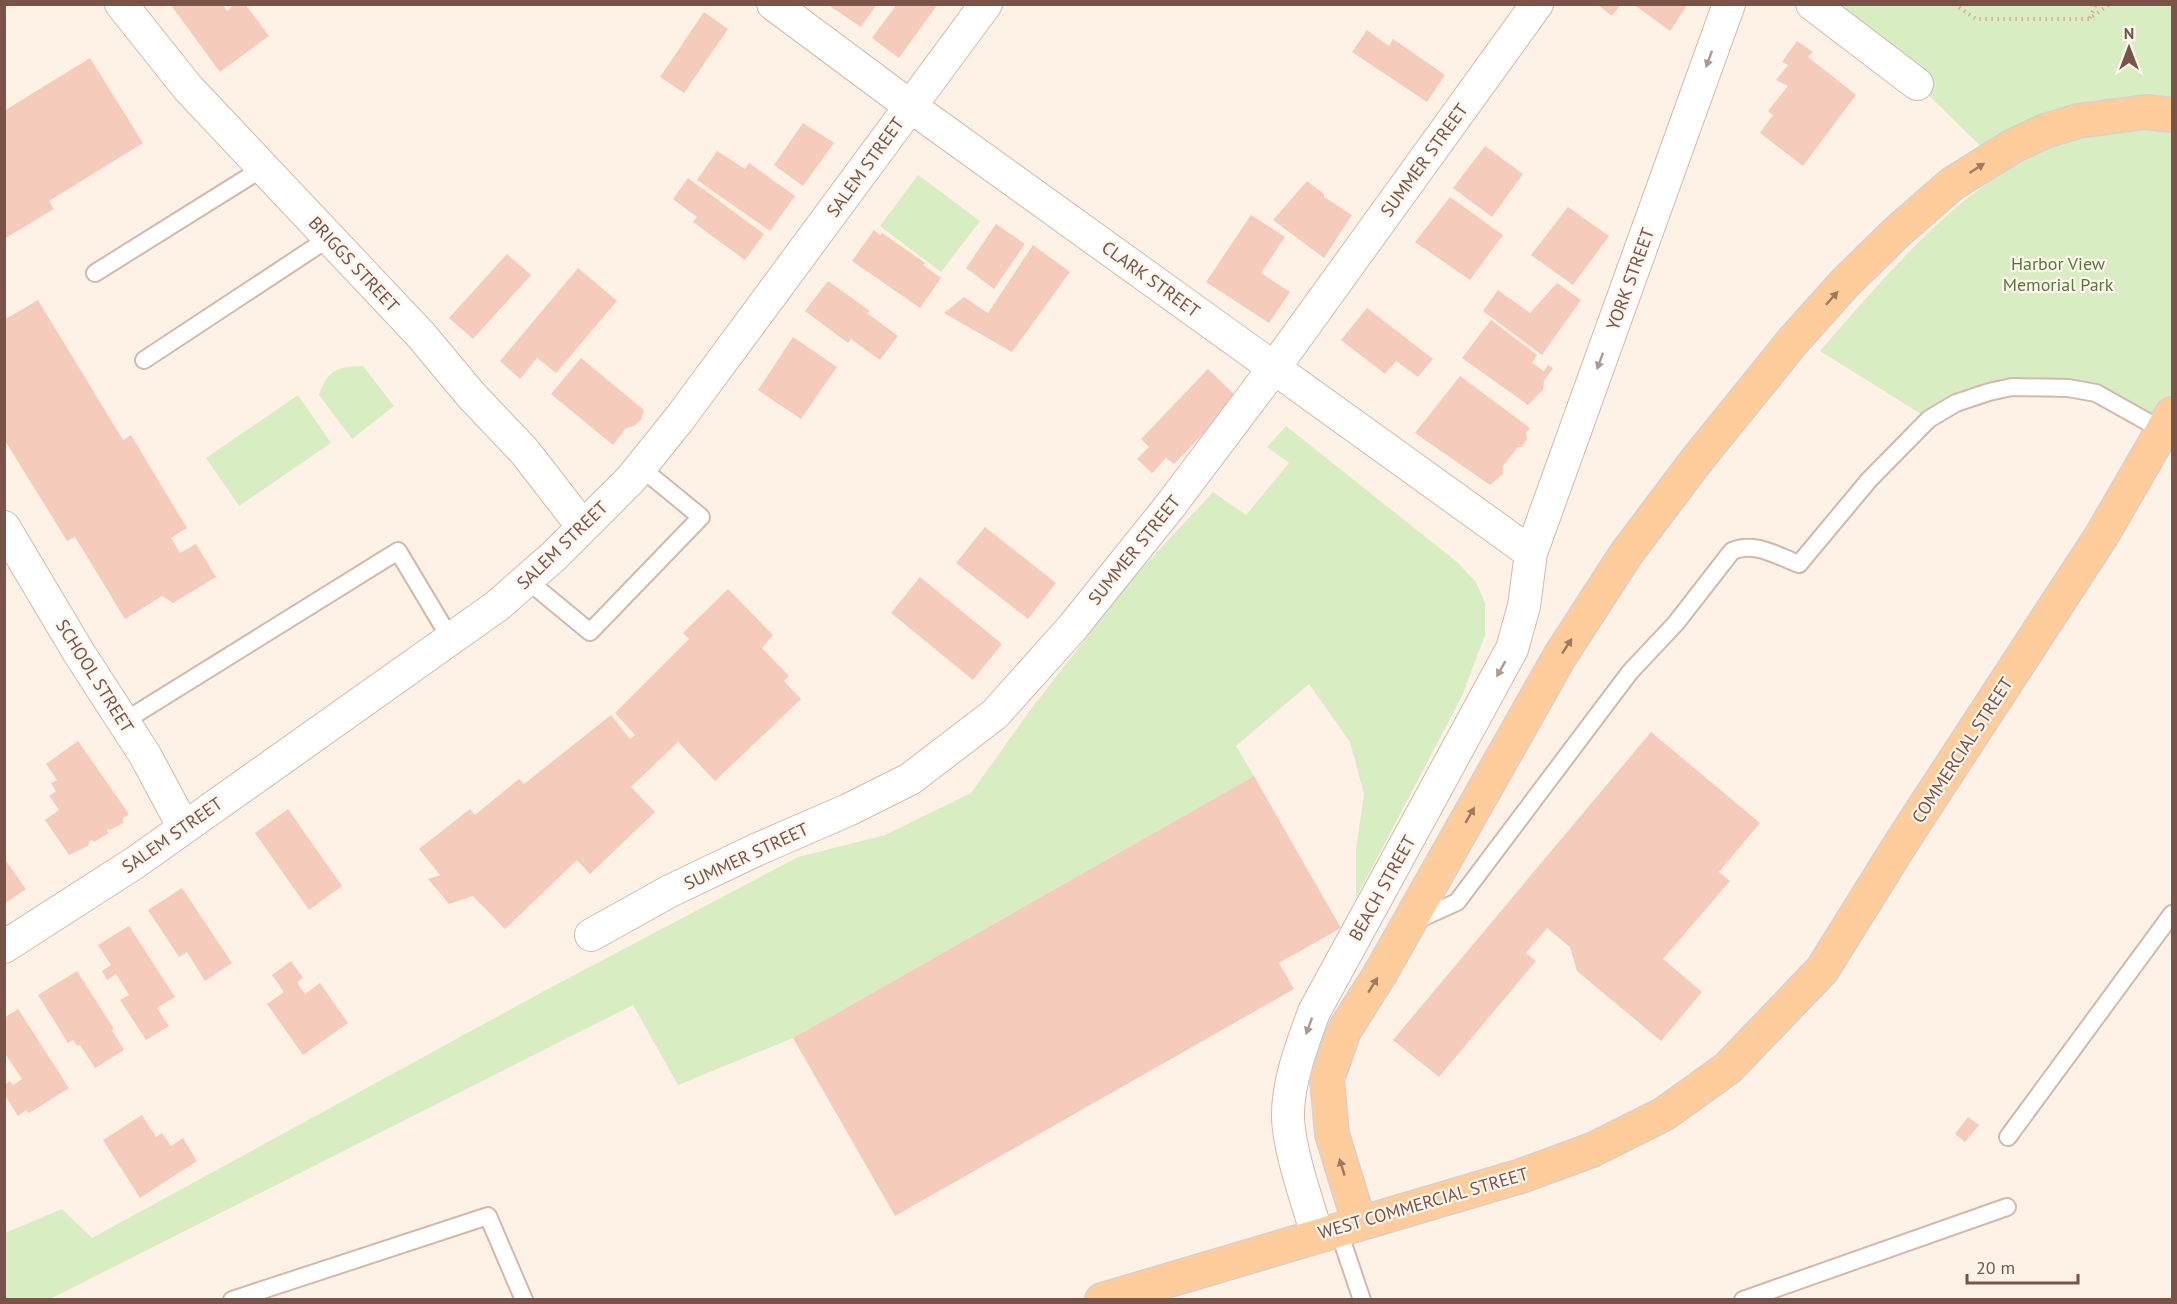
<svg xmlns="http://www.w3.org/2000/svg" width="2177" height="1304" font-family="'PT Sans',sans-serif">
<style>
.green{fill:#d9edc2}
.building{fill:#f5cbbb}
.lines{fill:none;stroke-linecap:round;stroke-linejoin:round}
.lane-casing{stroke:#d3b9ad;stroke-width:20}
.street-casing{stroke:#d3b9ad;stroke-width:34}
.primary-casing{stroke:#d9cfcc;stroke-width:36}
.path{stroke:#daae9d;stroke-width:4;stroke-dasharray:1.5 4.5;stroke-linecap:butt}
.lane{stroke:#fff;stroke-width:16}
.street{stroke:#fff;stroke-width:32}
.primary{stroke:#ffcd9b;stroke-width:33}
.oneway{fill:#af9891}
.oneway2{fill:#a17861}
.labels{text-anchor:middle;dominant-baseline:central;stroke-width:4.5;stroke-linejoin:round;paint-order:stroke}
.street-label{font-size:18px;fill:#795348;stroke:#fff6ed}
.park-label{font-size:18px;fill:#567a3c;stroke:#fff6ed}
</style>
<rect width="100%" height="100%" fill="#fef1e5"/>
<!-- green -->
<path class="green" d="M1812,5h360v408l-10,17 -66,-37 -84,-6 -83,32 -109,-68c44,-51 92,-107 145,-151 13,-10 27,-20 40,-30l-88,-86z
M918,175l62,46 -39,51 -61,-46z
M363,366l31,40 -42,33 -33,-44c9,-26 18,-28 44,-29z
M298,395l33,48 -92,63 -33,-48z
M1286,426l171,136 19,20 9,21v32l-23,61 -106,202v-49l8,-55 -14,-52 -41,-58 -73,62 18,30 -461,262 -115,47 -45,-80 -583,294 -45,1v-67l57,-24 30,29 454,-248 252,-133 87,-22 86,-42 60,-84 101,-130 81,-87 33,23 43,-52 -22,-16z"/>
<!-- building -->
<path class="building" d="M170,4h52l5,7 8,-7h10l24,32 -49,36z
M827,4h50l-16,23z
M897,4h41l-39,54 -27,-20z
M1597,4h24l-9,12z
M1633,4h55l-18,27z
M704,12l24,17 -44,64 -24,-16z
M1367,30l22,16 4,-7 52,36 -18,27 -75,-50z
M1797,41l16,11 -5,5 48,38 -53,71 -43,-33 13,-18 -5,-4 20,-25 -12,-6 12,-15 -6,-3z
M90,58l53,85 -94,58 5,8 -50,30v-128z
M803,123l31,20 -31,43 -29,-21z
M1485,146l38,28 -31,43 -39,-29z
M717,151l28,18 4,-6 46,33 -25,35 -73,-51z
M688,178l76,56 -19,26 -52,-38 4,-5 -24,-18z
M1307,181l17,13v3l28,18 -28,43 -51,-38z
M1450,197l53,38 -33,45 -55,-38z
M1568,207l41,29 -36,49 -42,-30z
M1251,215l34,22 -24,36 29,19 -21,31 -63,-41z
M996,224l29,20 -31,45 -28,-21z
M874,230l6,5 2,-2 43,30 -2,2 18,13 -21,30 -68,-47z
M1033,245l37,27 -58,80 -68,-39 20,-16 24,16z
M507,254l24,21 -58,64 -24,-21z
M578,268l39,33 -61,72 -19,-15 -17,21 -20,-18z
M828,281l42,30 -3,2 31,23 -18,24 -29,-21 -3,4 -43,-32z
M1557,283l24,17 -39,55 -59,-44 15,-21 32,23z
M38,300l85,140 8,-5 56,93 -16,10 9,15 16,-9 20,33 -43,26 -11,-7 -37,23 -50,-82 -8,4 -63,-102v-119z
M1367,308l66,51 -15,18 -22,-16 -11,13 -44,-34z
M1491,320l46,35 -5,8 12,8 4,-6 5,3 -9,13 -1,9 -15,15 -66,-47z
M793,337l44,30 -36,52 -43,-29z
M581,358l63,52 -3,10 -7,6 -8,2 -13,17 -62,-51z
M1208,369l30,29 -64,66 -8,-6 -14,15 -15,-14 12,-12 -8,-8z
M1460,376l70,52 -4,5 1,6 -5,8h-4l-15,19v8l-13,11 -75,-52z
M985,527l71,56 -28,36 -72,-56z
M920,577l82,67 -29,36 -82,-67z
M728,589l45,46 -11,13 27,28 -5,5 17,18 -86,82 -37,-39 -47,45 24,25 -65,62 -13,-14 -72,69 -32,-33 -24,8 -21,-25 12,-4 -21,-26 51,-40 5,6 44,-36 5,5 87,-69 19,24 5,-4 -20,-22 74,-74 -6,-6z
M1651,732l109,91 -41,49 11,9 -67,78 39,33 -41,49 -84,-70 -7,-24 -23,-19 -21,25 10,8 -97,116 -46,-37z
M78,741l51,73 -6,4v5l-11,6 -6,1 3,3 -15,9 -2,-2 -2,1 -2,5 -19,9 -24,-35 14,-10 -10,-14 7,-5 -5,-8 6,-3 -11,-16z
M1254,776l87,152 -62,35 15,26 -399,227 -102,-178z
M288,809l54,77 -33,24 -54,-77z
M4,858l22,31 -22,15z
M182,888l50,75 -27,18 -18,-29 -8,5 -31,-47z
M129,926l46,71 -18,11 12,18 -23,14 -26,-40 9,-5 -13,-21 -9,6 -5,-9 9,-6 -13,-20z
M291,961l12,17 -6,4 8,12 15,-11 28,40 -45,32 -36,-51 17,-12 -12,-17z
M77,971l37,58 -2,1 12,20 -29,18 -15,-23 -3,1 -4,-6 -5,3 -30,-48z
M18,1009l51,79 -40,25 -3,-3 -8,6 -14,-22v-9l6,-4 3,4 9,-6 -18,-27v-34z
M142,1115l14,22 6,-4 9,13 12,-8 14,23 -57,37 -37,-58z
M1968,1117l11,8 -14,17 -10,-8z"/>
<g class="lines">
<!-- lane casing -->
<g class="lane-casing">
<path id="lane" d="M95,273l168,-105
M144,360l185,-122
M527,580l63,52 111,-115 -61,-50
M123,722l275,-171 52,87
M1415,921l42,-19 173,-230 46,-49 56,-72c23,-10 45,5 67,13l70,-84 60,-61 27,-16 33,-11 23,-5 56,1 28,5 66,37
M2008,1137l164,-223
M1338,1229l24,71
M232,1300l256,-84 36,84
M1743,1300l264,-93"/>
</g>
<!-- street casing -->
<g class="street-casing">
<path id="street" d="M121,4l67,84 233,247 50,60 54,57 58,75
M773,4l137,102 621,447
M1812,4l105,80
M4,527l75,126 66,102 38,71
M591,935l79,-44 88,-42 90,-39 62,-31 85,-65 77,-86 98,-122 104,-138 263,-364
M4,947l132,-85 361,-256 57,-50 77,-77 49,-61 306,-414
M1317,1235c-10,-35 -27,-81 -29,-116 -1,-36 14,-74 26,-107l198,-363 12,-43 7,-53 198,-549"/>
</g>
<!-- primary casing -->
<g class="primary-casing">
<path id="primary" d="M1359,1222l-27,-88 -5,-55 17,-48 36,-57 180,-318 66,-102 70,-93 97,-120 51,-57 53,-52 55,-48 61,-38 32,-15 33,-10 68,-9 26,3
M1102,1300l419,-124 71,-26 72,-36 64,-46 94,-98 81,-130 199,-305 70,-121"/>
</g>
<!-- path -->
<path class="path" d="M1954,4l22,15h113l21,-15
M2090,18l6,-14"/>
<!-- lane -->
<use href="#lane" class="lane"/>
<!-- street -->
<use href="#street" class="street"/>
<!-- primary -->
<use href="#primary" class="primary"/>
</g>
<!-- one-way arrows -->
<defs><path id="oneway-solid" d="M-6-.8H1V-3.2L6.5 0L1 3.2V.8H-6Z" transform="scale(1.5)"/></defs>
<g class="oneway">
<use href="#oneway-solid" transform="translate(1709 59) rotate(110)"/>
<use href="#oneway-solid" transform="translate(1600 361) rotate(110)"/>
<use href="#oneway-solid" transform="translate(1501 669) rotate(119)"/>
<use href="#oneway-solid" transform="translate(1309 1026) rotate(110)"/>
</g>
<g class="oneway2">
<use href="#oneway-solid" transform="translate(1977 168) rotate(-33)"/>
<use href="#oneway-solid" transform="translate(1832 298) rotate(-48)"/>
<use href="#oneway-solid" transform="translate(1567 646) rotate(-57)"/>
<use href="#oneway-solid" transform="translate(1470 815) rotate(-60)"/>
<use href="#oneway-solid" transform="translate(1373 985) rotate(-58)"/>
<use href="#oneway-solid" transform="translate(1342 1167) rotate(-107)"/>
</g>
<g class="labels">
<!-- street labels -->
<g class="street-label">
<text transform="translate(1424 160) rotate(-54)">SUMMER STREET</text>
<text transform="translate(865 167) rotate(-54)">SALEM STREET</text>
<text transform="translate(354 264) rotate(47)">BRIGGS STREET</text>
<text transform="translate(1151 279) rotate(36)">CLARK STREET</text>
<text transform="translate(1630 279) rotate(-70)">YORK STREET</text>
<text transform="translate(562 545) rotate(-44)">SALEM STREET</text>
<text transform="translate(1134 550) rotate(-51)">SUMMER STREET</text>
<text transform="translate(95 676) rotate(58)">SCHOOL STREET</text>
<text transform="translate(1962 750) rotate(-57)">COMMERCIAL STREET</text>
<text transform="translate(172 835) rotate(-35)">SALEM STREET</text>
<text transform="translate(746 856) rotate(-25)">SUMMER STREET</text>
<text transform="translate(1382 888) rotate(-61)">BEACH STREET</text>
<text transform="translate(1423 1203) rotate(-16)">WEST COMMERCIAL STREET</text>
</g>
<!-- park labels -->
<g class="park-label">
<text x="2058" y="263">Harbor View<tspan x="2058" dy="21">Memorial Park</tspan></text>
</g>
</g>
<!-- border -->
<rect width="2177" height="1304" fill="none" stroke="#795348" stroke-width="12"/>
<!-- north arrow -->
<g transform="translate(2129 48)" stroke="#fff6ed" stroke-width="4.5" paint-order="stroke">
<path d="M0-4.5L10 22L0 15L-10 22Z" fill="#795348"/>
<text y="-9" font-size="16" font-weight="bold" text-anchor="middle" fill="#795348">N</text>
</g>
<!-- scale -->
<path d="M1967 1274v9h111v-9" fill="none" stroke="#795348" stroke-width="3"/>
<text x="1976" y="1274" font-size="18" fill="#795348" stroke="#fff6ed" stroke-width="4.5" paint-order="stroke">20 m</text>
</svg>
